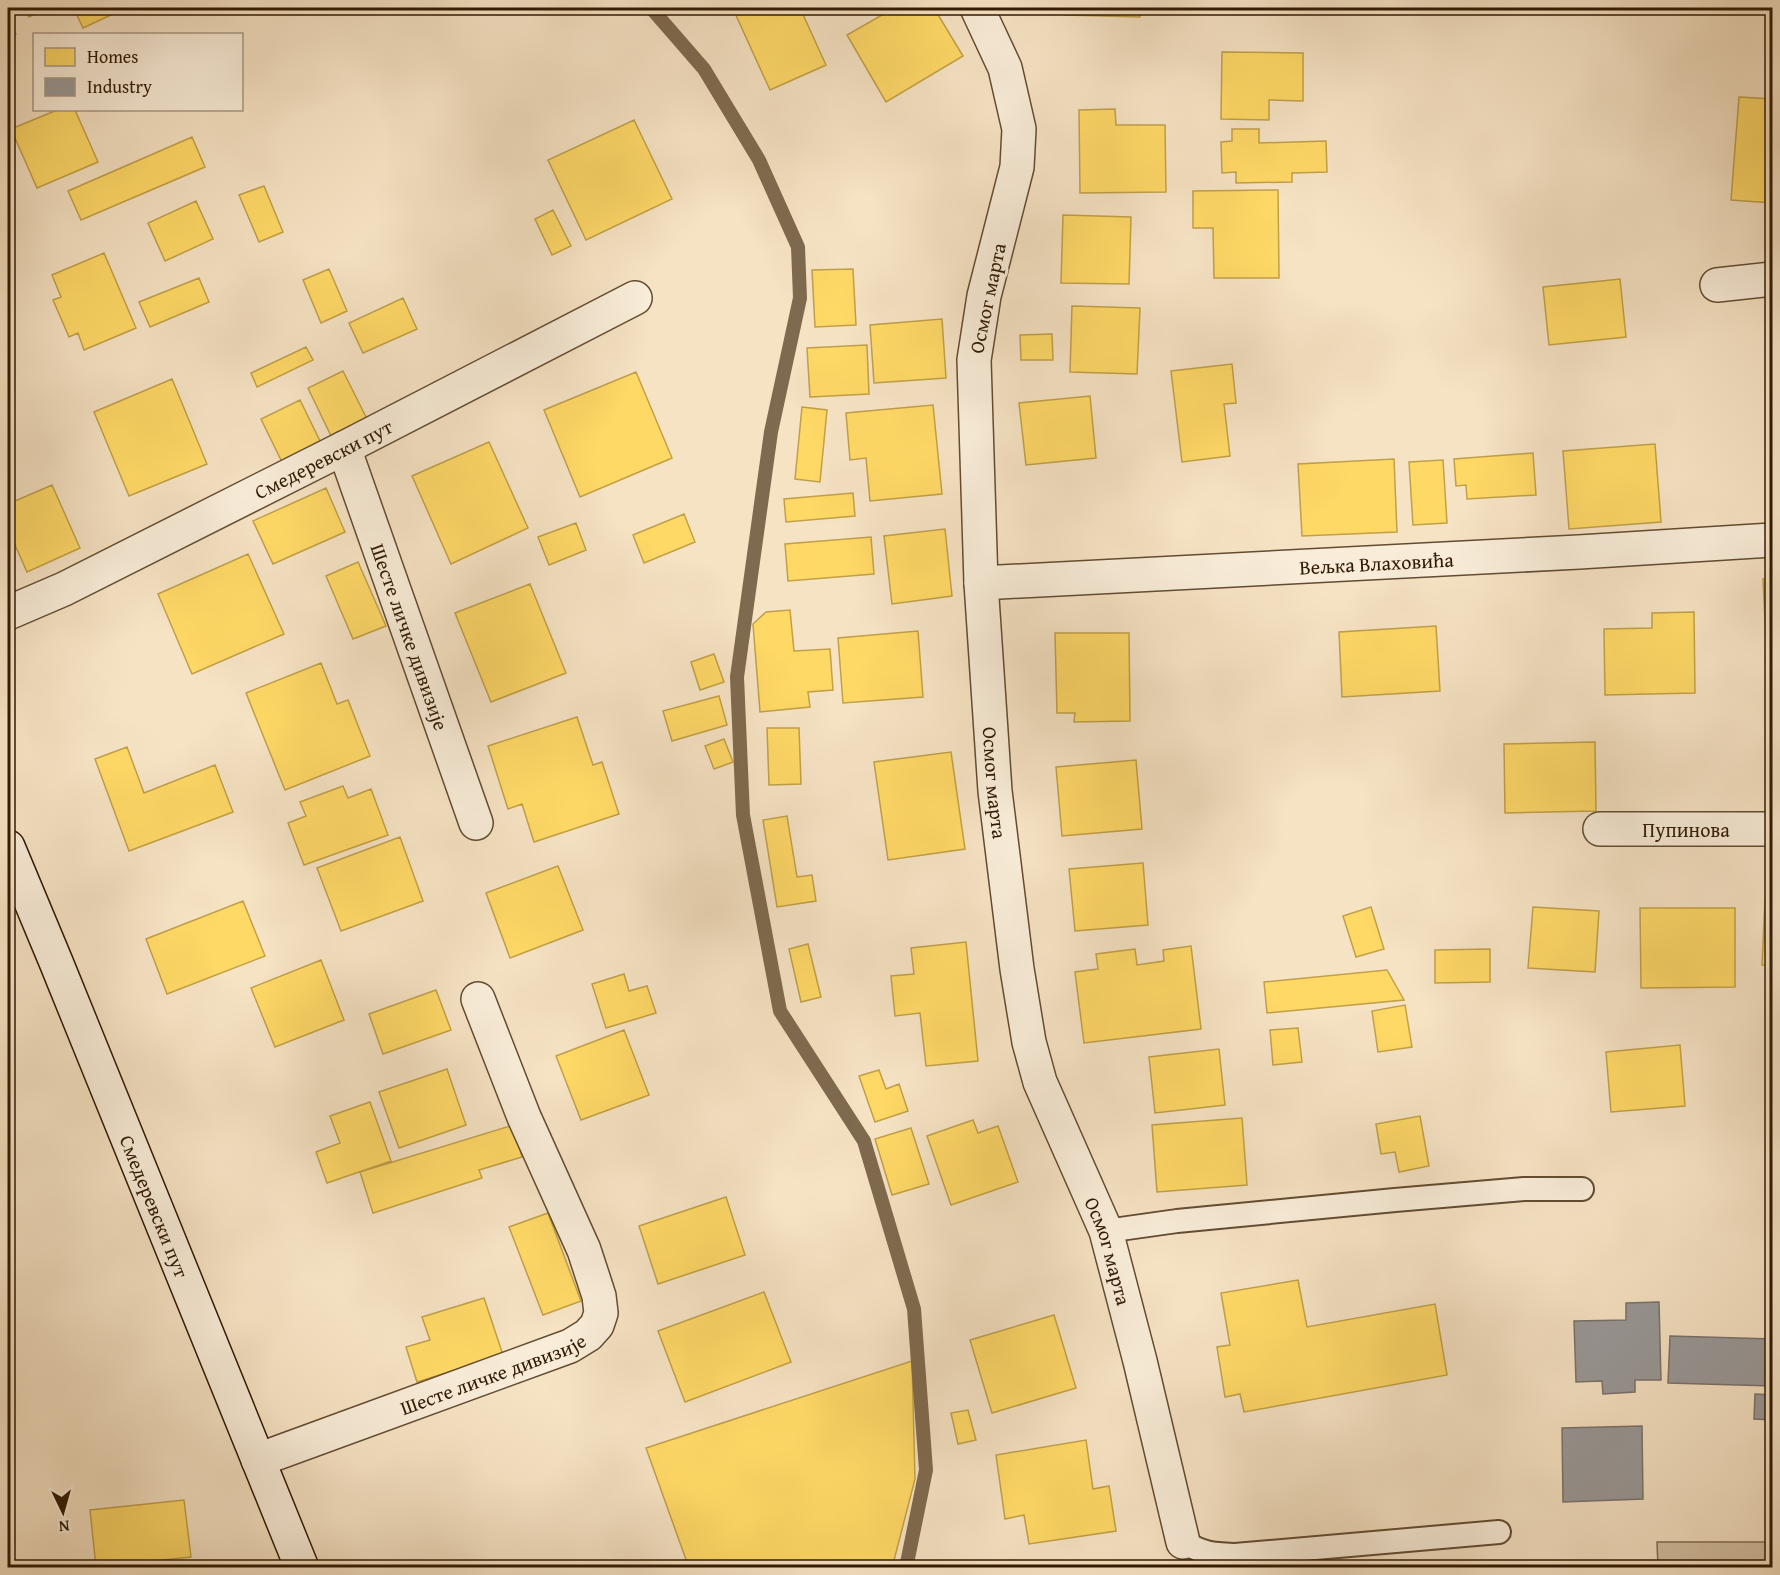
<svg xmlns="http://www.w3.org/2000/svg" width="1780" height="1575" font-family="'Gentium Book Plus',serif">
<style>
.green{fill:#d4c1a3;stroke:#826e52;stroke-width:1.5}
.homes{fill:#ffd966;stroke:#c1a048;stroke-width:1.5}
.industry{fill:#999;stroke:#7a736c;stroke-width:1.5}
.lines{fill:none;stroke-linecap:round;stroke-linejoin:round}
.stream{stroke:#7f6a4f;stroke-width:14}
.lane-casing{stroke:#624c32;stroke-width:26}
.street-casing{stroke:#624c32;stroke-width:36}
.secondary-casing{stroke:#301a02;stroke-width:36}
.lane{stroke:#f9edd9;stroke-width:22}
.street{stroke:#f9edd9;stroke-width:33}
.secondary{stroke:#f9edd9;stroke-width:33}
.labels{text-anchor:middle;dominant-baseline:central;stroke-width:6;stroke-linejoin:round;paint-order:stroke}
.street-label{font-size:20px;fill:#301a02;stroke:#f9edd9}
</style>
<rect width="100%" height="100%" fill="#f6e3c4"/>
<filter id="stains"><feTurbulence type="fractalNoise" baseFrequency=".00333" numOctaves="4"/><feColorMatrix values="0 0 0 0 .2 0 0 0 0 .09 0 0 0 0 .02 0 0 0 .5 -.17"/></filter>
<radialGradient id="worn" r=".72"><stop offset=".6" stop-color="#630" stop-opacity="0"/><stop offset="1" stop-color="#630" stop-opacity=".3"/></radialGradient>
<!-- green -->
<path class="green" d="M1657,1542h115v25h-114z"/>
<!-- homes -->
<path class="homes" d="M24,8h23l-18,9z
M83,8h43l-43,20 -8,-17z
M743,8h57l26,57 -56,25 -36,-79z
M894,8h40l29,48 -77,46 -39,-67z
M1066,8h74v9l-75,-2z
M8,16l8,18 -8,5z
M1222,52l81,1v48l-34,-1v20l-48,-1z
M1739,97l33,2v104l-41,-3z
M1115,109l1,16h49l1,67 -86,1 -1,-83z
M57,110h18l23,52 -61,26 -26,-59z
M634,120l38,79 -86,41 -38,-80z
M1232,129h27v14l67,-2 1,31 -35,1v9l-56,1v-11l-14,1 -1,-31 11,-1z
M192,137l13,30 -124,53 -13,-29z
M264,186l19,46 -24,10 -20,-47z
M1278,190l1,88h-65l-1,-50h-20v-37z
M196,201l17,38 -48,22 -17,-38z
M553,210l18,36 -19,9 -17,-36z
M1063,215l68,2 -2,67 -68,-1z
M104,253l32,75 -52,22 -6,-17 -9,4 -16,-37 8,-3 -9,-22z
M329,269l18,42 -26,12 -18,-43z
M853,269l3,56 -41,2 -3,-57z
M199,278l10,24 -59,25 -11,-25z
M1620,279l6,58 -77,8 -6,-58z
M403,298l14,31 -54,24 -14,-30z
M1072,306l68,2 -3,66 -67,-2z
M942,319l4,59 -72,5 -4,-58z
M1052,334l1,26h-32l-1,-25z
M867,345l2,49 -59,3 -3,-49z
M306,347l7,13 -56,27 -6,-14z
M1232,364l4,39 -12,1 6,52 -48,6 -11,-91z
M343,371l27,54 -36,17 -26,-54z
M636,372l36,86 -92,39 -36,-87z
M172,379l35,85 -78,32 -35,-84z
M1090,396l6,62 -70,7 -7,-62z
M300,400l21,43 -39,19 -21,-43z
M933,405l9,89 -72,7 -4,-43 -16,2 -4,-47z
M802,407l25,3 -7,72 -25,-3z
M489,442l39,86 -77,36 -39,-88z
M1655,444l6,78 -92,7 -6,-78z
M1533,453l3,42 -69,4 -1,-14 -10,1 -2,-27z
M1394,459l3,73 -95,4 -4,-72z
M1443,460l4,63 -34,2 -4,-63z
M52,485l28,63 -53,24 -19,-43v-25z
M326,488l19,44 -72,32 -20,-43z
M853,493l2,23 -69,6 -2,-23z
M684,514l11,28 -51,21 -11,-28z
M576,523l10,27 -37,15 -11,-28z
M945,529l7,67 -60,8 -8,-68z
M871,537l3,37 -86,7 -3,-37z
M248,554l36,80 -92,40 -34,-80z
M358,562l28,64 -33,13 -27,-63z
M1772,578v124h-3l-6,-123z
M530,584l36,89 -75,29 -36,-89z
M790,610l4,41 36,-2 3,41 -25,2 2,15 -50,5 -7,-88 13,-12z
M1694,612l1,81 -90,2 -1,-66 48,-1v-15z
M1436,626l4,65 -98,6 -3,-65z
M918,631l5,66 -80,6 -5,-65z
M1055,633h74l1,88 -56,1 1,-9h-18z
M714,654l10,28 -24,8 -9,-28z
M321,663l16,41 11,-4 22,56 -85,34 -39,-97z
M719,696l8,29 -55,16 -9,-30z
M577,717l16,48 9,-3 17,52 -85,28 -12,-38 -14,5 -20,-63z
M767,728h32l2,56 -32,1z
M724,739l9,23 -19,7 -9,-23z
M1595,742l1,69 -91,2 -1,-69z
M127,747l17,46 71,-28 18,47 -104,39 -34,-92z
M951,752l14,97 -77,11 -14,-98z
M1136,760l6,69 -80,7 -6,-69z
M343,786l5,12 23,-9 17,46 -84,30 -16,-42 18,-7 -6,-14z
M787,816l10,61 15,-2 4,26 -39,6 -14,-87z
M400,837l23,64 -82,30 -24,-63z
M1143,863l5,62 -73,6 -6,-62z
M558,866l25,64 -73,28 -24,-65z
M1765,900h7v66l-10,-1z
M243,901l22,55 -98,38 -21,-55z
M1371,907l13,42 -28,8 -13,-41z
M1533,907l66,4 -4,61 -67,-4z
M1640,908h95v79l-94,1z
M966,942l12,119 -52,5 -6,-53 -25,3 -4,-40 23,-2 -3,-26z
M808,944l13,53 -20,5 -12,-53z
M1191,946l10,83 -117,14 -9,-71 23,-3 -2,-15 39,-5 2,16 27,-4 -1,-11z
M1490,949v33l-55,1v-33z
M321,960l23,60 -69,27 -24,-59z
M1387,970l17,30 -137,13 -3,-31z
M624,974l5,17 18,-5 9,27 -50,15 -14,-44z
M436,990l15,40 -68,24 -14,-40z
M1405,1005l7,42 -34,5 -6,-41z
M1298,1028l4,34 -29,3 -3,-35z
M624,1030l25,65 -68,25 -25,-64z
M1680,1045l5,61 -74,6 -5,-60z
M1219,1049l6,56 -70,8 -6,-56z
M447,1069l19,56 -67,23 -20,-56z
M879,1070l7,19 13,-5 9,27 -33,11 -16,-46z
M370,1102l21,59 -64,22 -11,-31 24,-9 -10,-27z
M1420,1116l9,50 -30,6 -4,-20 -14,2 -5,-30z
M1242,1118l5,67 -90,7 -5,-67z
M973,1120l5,13 20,-7 20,56 -67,23 -24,-69z
M513,1125l9,32 -43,13 3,8 -109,35 -13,-41z
M911,1128l18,56 -37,11 -17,-56z
M726,1197l19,58 -87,29 -19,-58z
M548,1213l33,88 -38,14 -34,-88z
M1298,1280l9,47 128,-23 12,71 -203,37 -4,-18 -15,3 -8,-50 13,-2 -9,-52z
M764,1292l27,70 -106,40 -27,-71z
M484,1298l19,57 -86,27 -11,-35 24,-7 -8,-23z
M1054,1315l22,73 -84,25 -22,-73z
M912,1361l3,118 -23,89h-203l-43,-120z
M968,1410l8,30 -18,4 -7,-31z
M1086,1440l7,49 16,-3 7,45 -87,13 -5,-29 -19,4 -9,-64z
M184,1500l7,57 -95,10 -6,-57z"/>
<!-- industry -->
<path class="industry" d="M1659,1302l2,78h-26v12l-32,2 -1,-13 -26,1 -2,-61 52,-1v-17z
M1670,1336l102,3v47l-104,-3z
M1755,1394l17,1v25l-18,-1z
M1642,1426l1,73 -80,3 -1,-74z"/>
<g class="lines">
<!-- stream -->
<path class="stream" d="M651,8l53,61 55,91 39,87 2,51 -29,134 -34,245 6,138 37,196 84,130 50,168 12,161 -20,98"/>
<!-- lane casing -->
<g class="lane-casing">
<path id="lane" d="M1106,1231l71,-10 218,-21 129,-11h58
M1183,1542c22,12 28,12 52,13l264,-23"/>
</g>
<!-- street casing -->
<g class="street-casing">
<g id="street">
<path id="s1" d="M977,8l28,60 14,61 -2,38 -33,129 -10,64 7,223 14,208 22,178 12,73 11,40 66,149 34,130 43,181"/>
<path d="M1717,285l55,-6"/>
<path id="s2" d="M344,448l132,375"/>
<path id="s3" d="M981,583l598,-31 193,-12"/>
<path id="s4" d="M8,613l56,-24 280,-141 291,-150"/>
<path id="s5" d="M1600,829h172"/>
<path id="s6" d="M258,1460l312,-114 18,-11 9,-10 4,-12 -2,-17 -15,-46 -60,-133 -46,-118"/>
</g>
</g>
<!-- secondary casing -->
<g class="secondary-casing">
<g id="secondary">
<path id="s7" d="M8,847l48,115 246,606"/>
</g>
</g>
<!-- lane -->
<use href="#lane" class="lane"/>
<!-- street -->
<use href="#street" class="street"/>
<!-- secondary -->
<use href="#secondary" class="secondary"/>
</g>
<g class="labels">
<!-- street labels -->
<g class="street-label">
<text transform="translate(987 298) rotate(-78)">Осмог марта</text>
<text stroke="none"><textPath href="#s4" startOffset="351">Смедеревски пут</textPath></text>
<text stroke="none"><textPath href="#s3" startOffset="396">Вељка Влаховића</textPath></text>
<text stroke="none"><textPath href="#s2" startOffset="200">Шесте личке дивизије</textPath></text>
<text stroke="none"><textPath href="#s1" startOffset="788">Осмог марта</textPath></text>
<text stroke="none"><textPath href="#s5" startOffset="86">Пупинова</textPath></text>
<text stroke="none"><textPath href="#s7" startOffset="388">Смедеревски пут</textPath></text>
<text stroke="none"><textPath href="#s1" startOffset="1274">Осмог марта</textPath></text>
<text stroke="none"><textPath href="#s6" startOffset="250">Шесте личке дивизије</textPath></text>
</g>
</g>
<!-- margin -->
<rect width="1780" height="1575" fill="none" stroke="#f6e3c4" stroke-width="30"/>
<rect x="9" y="9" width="1762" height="1557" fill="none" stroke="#301a02" stroke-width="3"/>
<rect x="15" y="15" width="1750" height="1545" fill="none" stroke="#301a02" stroke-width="1.5"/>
<!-- legend -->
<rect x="33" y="33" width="210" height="78" fill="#f9edd9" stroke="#a99983" stroke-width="1.5"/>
<rect x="45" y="48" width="30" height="18" fill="#ffd966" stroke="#a99983" stroke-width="1.5"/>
<text x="87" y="63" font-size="18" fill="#301a02">Homes</text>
<rect x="45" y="78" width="30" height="18" fill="#999999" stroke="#a99983" stroke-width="1.5"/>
<text x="87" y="93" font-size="18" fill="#301a02">Industry</text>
<!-- north arrow -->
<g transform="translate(63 1512) rotate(175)" stroke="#f9edd9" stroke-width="4.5" paint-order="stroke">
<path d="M0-4.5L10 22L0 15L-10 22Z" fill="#301a02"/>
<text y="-9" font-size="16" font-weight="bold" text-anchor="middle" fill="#301a02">N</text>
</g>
<rect width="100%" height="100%" filter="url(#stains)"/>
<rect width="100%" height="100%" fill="url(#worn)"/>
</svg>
